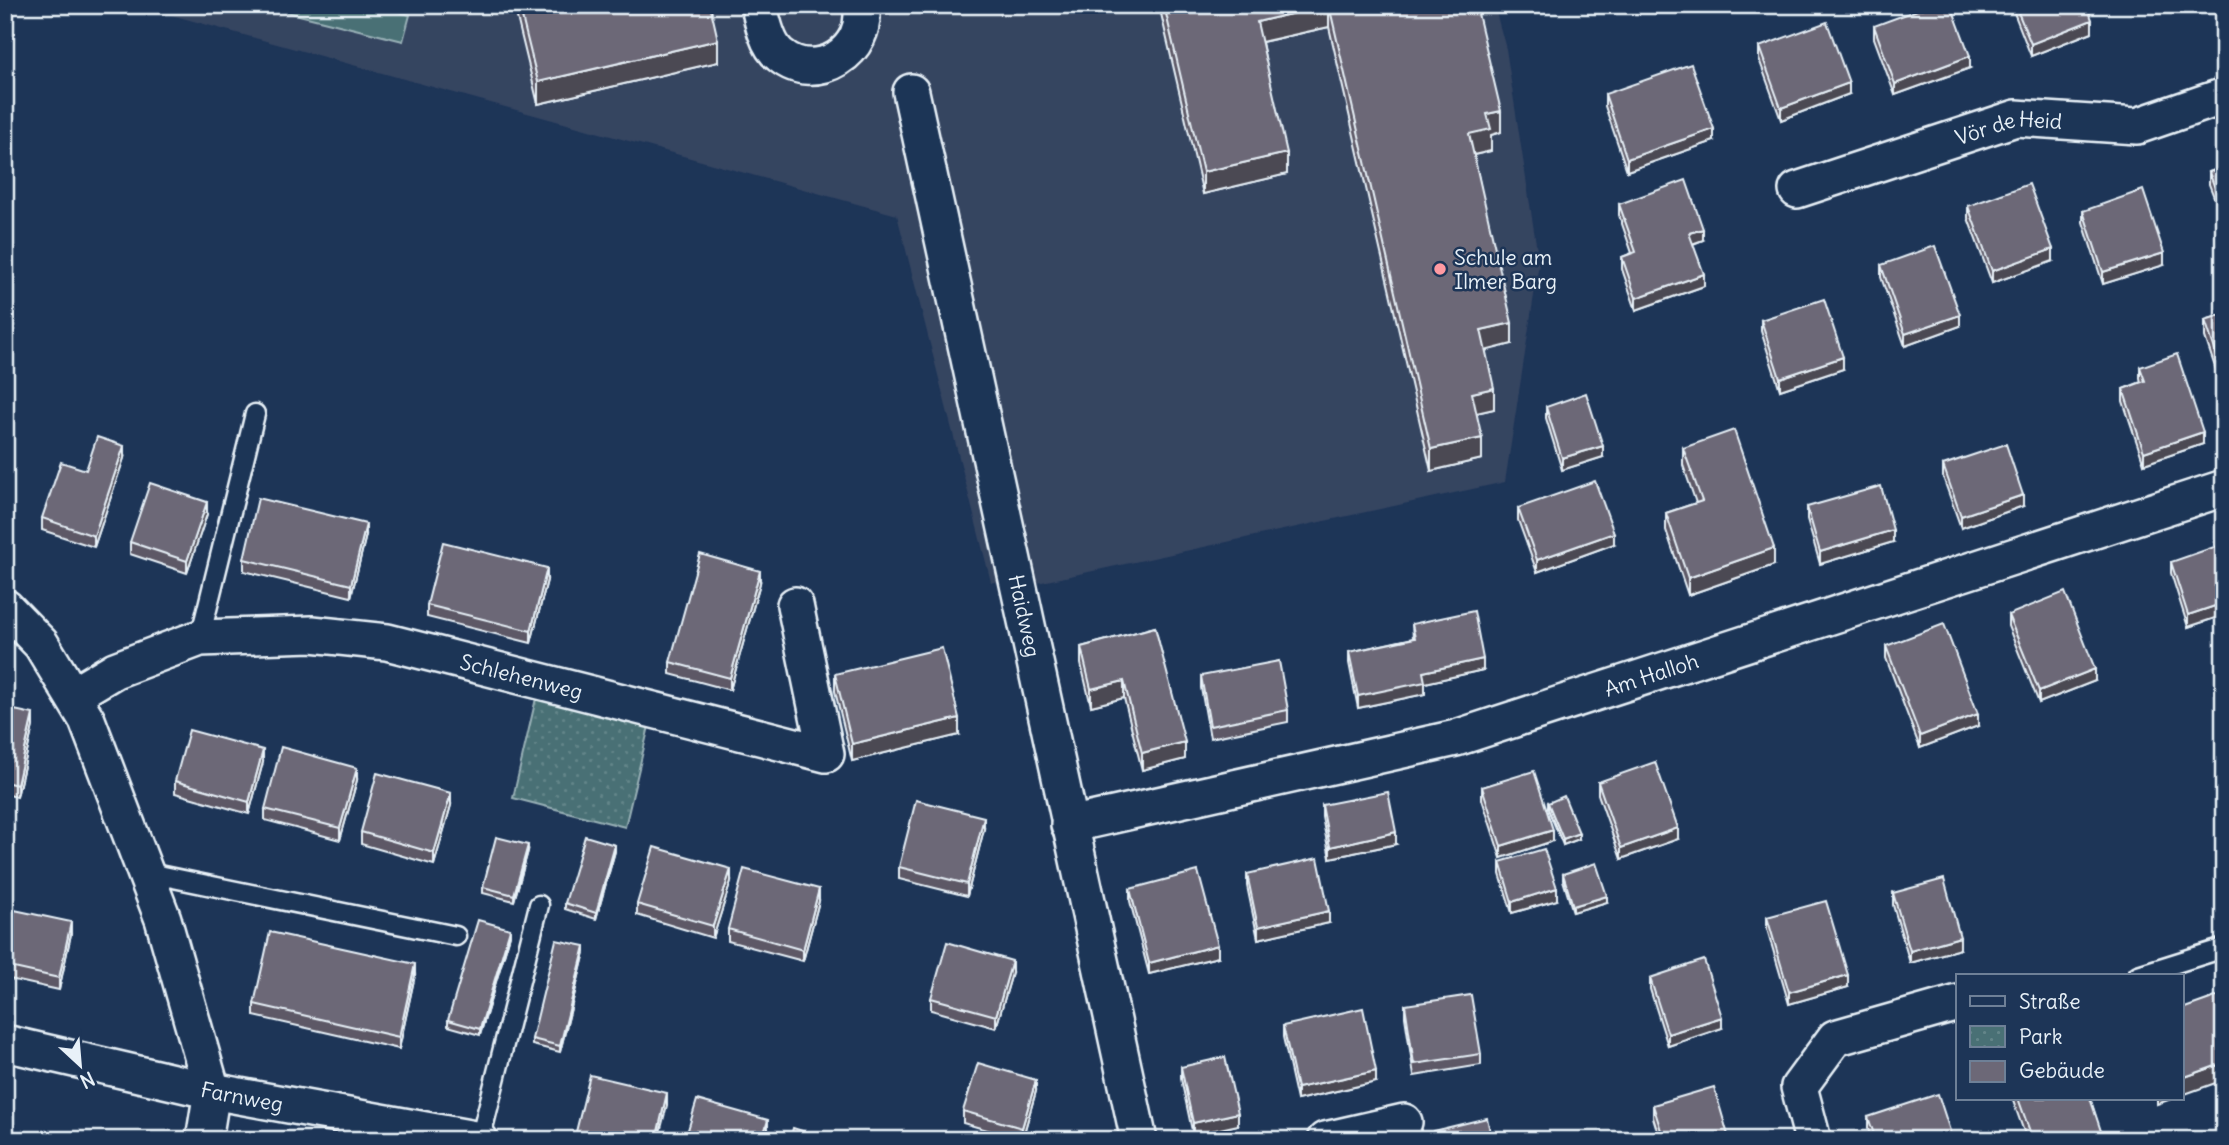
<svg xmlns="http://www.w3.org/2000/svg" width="2229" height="1145" font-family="Delius,sans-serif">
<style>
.built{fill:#354461}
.park{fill:url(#park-dots);stroke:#98b0b6;stroke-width:2}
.pitch{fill:#497075;stroke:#98b0b6;stroke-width:2}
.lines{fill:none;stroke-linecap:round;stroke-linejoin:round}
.lane-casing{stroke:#e8f1f8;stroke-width:23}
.street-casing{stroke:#e8f1f8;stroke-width:40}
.lane{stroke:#1d3557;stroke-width:18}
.street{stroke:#1d3557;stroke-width:35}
.wall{fill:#5d5966;stroke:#e8f1f8;stroke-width:2}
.shaded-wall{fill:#4c4953;stroke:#e8f1f8;stroke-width:2}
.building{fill:#6c6877;stroke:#e8f1f8;stroke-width:2}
.poi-dot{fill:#ff9aa2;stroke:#1d3557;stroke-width:2.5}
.labels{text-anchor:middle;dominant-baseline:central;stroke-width:5;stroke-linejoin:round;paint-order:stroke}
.street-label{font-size:21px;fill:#e8f1f8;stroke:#1d3557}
.poi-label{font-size:21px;fill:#e8f1f8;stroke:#1d3557;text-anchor:start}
</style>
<defs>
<pattern id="park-dots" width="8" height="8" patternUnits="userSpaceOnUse" patternTransform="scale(1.75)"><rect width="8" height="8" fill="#497075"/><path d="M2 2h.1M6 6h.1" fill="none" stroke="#638589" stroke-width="1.8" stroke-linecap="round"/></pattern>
</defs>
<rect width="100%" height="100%" fill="#1d3557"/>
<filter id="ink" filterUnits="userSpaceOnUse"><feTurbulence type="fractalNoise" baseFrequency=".0143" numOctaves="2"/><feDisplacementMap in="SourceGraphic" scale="14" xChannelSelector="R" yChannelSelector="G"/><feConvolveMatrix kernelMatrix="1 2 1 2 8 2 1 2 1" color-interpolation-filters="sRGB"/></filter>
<g filter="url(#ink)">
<!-- built -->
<path class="built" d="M135,5h1359l12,44 33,214 -34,219 -472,102 -42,-2 -94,-367z"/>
<!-- park -->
<path class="park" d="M537,694l113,28 -25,105 -112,-29z"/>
<!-- pitch -->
<path class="pitch" d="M259,5h113l38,10 -7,26z"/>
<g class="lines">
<!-- lane casing -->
<g class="lane-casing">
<path id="lane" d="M200,638l55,-224
M144,872l312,64
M2138,975l86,-27
M480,1140l59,-235"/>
</g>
<!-- street casing -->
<g class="street-casing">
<g id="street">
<path d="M759,5c3,15 8,40 21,50 36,30 90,-4 81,-50"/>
<path id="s1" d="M911,92l228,1048"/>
<path id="s2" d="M1797,190l219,-72 121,8 87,-30"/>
<path d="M5,607l36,37 46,76 76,199 49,172 -8,49"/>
<path id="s3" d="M73,695l42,-25 85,-32 112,-4 75,8 439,112 -31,-149"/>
<path id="s4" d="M1069,825l387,-87 768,-250"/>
<path id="s5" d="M5,1043l207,48 268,49"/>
<path d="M1325,1140l79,-18"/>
<path d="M1813,1140l-14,-53 36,-49 123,-35"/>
</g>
</g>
<!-- lane -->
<use href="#lane" class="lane"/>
<!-- street -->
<use href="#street" class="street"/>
</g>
<!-- wall -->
<path class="wall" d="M514,5h196l8,57 -180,42z
M1159,5h317l25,127 -10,3v16l-17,4 38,189 -27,6 9,59 -18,4 6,46 -51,12 -102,-444 -67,15 25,132 -84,20z
M2011,5h76l5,27 -61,24z
M1874,26l96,42 -75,27 -21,-57z
M1759,47l90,47 -68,26 -22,-61z
M1605,94l109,47 -87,30 -22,-65z
M2224,167v56l-15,-39v-12z
M1619,204l84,36 -10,4 11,42 -68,24 -14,-41v-12l10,-4 -13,-38z
M1968,206l85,55 -61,22 -24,-65z
M2083,211l81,54 -61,19 -20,-62z
M1881,265l79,61 -55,20 -24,-69z
M2224,314v80l-19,-57v-17z
M1761,320l82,49 -63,21 -19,-59z
M2140,367l63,77 -59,20 -21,-63v-12l18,-7 -1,-4z
M1546,407l57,50 -41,13 -16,-52z
M1683,448l91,117 -86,30 -22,-65v-17l30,-10 -13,-38z
M124,458l-30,89 -52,-17v-12z
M1943,465l80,41 -62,22 -18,-51z
M1807,507l86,35 -73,22 -13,-45z
M1518,508l96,36 -77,28 -19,-52z
M207,514l-20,59 -57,-19v-12z
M366,535l-15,62 -107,-26v-12z
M2171,562l53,3v50l-36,12 -17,-54z
M547,580l-16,63 -104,-26v-12z
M760,583l-30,107 -60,-16v-12z
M2008,615l87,66 -56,22 -31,-77z
M1412,624l71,46 -58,13v11l-67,14 -9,-45v-11l64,-14z
M1155,627l30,132 -43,11 -18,-72 -33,8 -10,-42v-17z
M1886,646l92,80 -58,22 -34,-90z
M835,674l124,61 -107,26 -17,-70z
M1201,676l87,34v12l-78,16 -9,-50z
M5,708l28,18 -16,71 -12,-3z
M263,762l-14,52 -74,-21v-12z
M357,780l-17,60 -75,-20v-11z
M1598,782l80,57 -57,20 -23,-65z
M1482,787l71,54 -52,17 -19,-59z
M1548,803l31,36 -16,6 -15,-36z
M451,805l-17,60 -73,-21v-12z
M1322,805l74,39 -66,14 -8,-41z
M984,829l-17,67 -68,-17v-12z
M528,851l-14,50 -31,-8v-6z
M615,851l-19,68 -31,-10v-6z
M1500,862l57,38 -45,13 -12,-39z
M1247,874l82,49 -71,16 -11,-53z
M1563,874l44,28 -34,10 -10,-32z
M731,881l-18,57 -76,-23v-11z
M1130,889l88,68 -69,17 -19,-73z
M1893,893l67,56 -50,14 -17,-58z
M819,901l-16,60 -75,-20v-12z
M5,908l66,26 -12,56 -54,-12z
M1767,917l81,70 -59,17 -22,-75z
M510,935l-30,100 -32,-9v-6z
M585,952l-25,100 -28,-7v-6z
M1012,973l-16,55 -65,-18v-12z
M415,975l-16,74 -145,-33v-12z
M1650,978l72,50 -54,18 -18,-57z
M1405,1005l76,49v11l-67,11 -9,-59z
M1283,1026l93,56 -79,18 -14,-63z
M1181,1067l57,58 -45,10 -12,-56z
M1036,1091l-14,49 -59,-17v-12z
M2012,1098h78l13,42h-76z
M1653,1105l75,35h-68l-7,-23z
M1868,1117l85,23h-81l-4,-11z"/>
<!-- shaded-wall -->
<path class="shaded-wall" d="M1329,5v22l-72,16v-21z
M2092,20v12l-61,24v-12z
M718,40v22l-180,42v-22z
M1970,56v12l-75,27v-11z
M1849,83v11l-68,26v-12z
M1501,111v21l-10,3v16l-22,5v-22l18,-20z
M1714,129v12l-87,30v-12z
M1287,153v21l-84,20v-22z
M1703,229v11l-14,5v-12z
M2053,249v12l-61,22v-12z
M2164,253v12l-61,19v-12z
M1704,274v12l-68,24v-12z
M1960,315v11l-55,20v-12z
M1512,323v21l-31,8v-22z
M1843,357v12l-63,21v-12z
M1494,388v21l-22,5v-21z
M2203,432v12l-59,20v-12z
M1482,438v21l-51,12v-22z
M124,446v12l-30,89v-11z
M1603,446v11l-41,13v-12z
M7,450v12l-2,9v-11z
M2023,495v11l-62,22v-12z
M207,502v12l-20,59v-12z
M366,524v11l-15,62v-12z
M1893,530v12l-73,22v-12z
M1614,533v11l-77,28v-12z
M1774,548v17l-86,30v-17z
M547,568v12l-16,63v-12z
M760,571v12l-30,107v-12z
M2224,603v12l-36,12v-12z
M1483,659v11l-58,13v11l-67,14v-12l65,-24z
M2095,669v12l-56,22v-12z
M1124,681v17l-33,8v-17z
M33,714v12l-16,71v-12z
M1978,714v12l-58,22v-12z
M959,718v17l-107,26v-17z
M1185,742v17l-43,11v-17z
M263,750v12l-14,52v-12z
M357,768v12l-17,60v-12z
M451,793v12l-17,60v-12z
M984,817v12l-17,67v-12z
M1678,828v11l-57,20v-11z
M1553,830v11l-52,17v-12z
M1396,832v12l-66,14v-11z
M1579,833v6l-16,6v-6z
M528,845v6l-14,50v-6z
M615,845v6l-19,68v-6z
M731,869v12l-18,57v-12z
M1557,888v12l-45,13v-11z
M819,889v12l-16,60v-11z
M1607,896v6l-34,10v-6z
M1329,911v12l-71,16v-12z
M71,922v12l-12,56v-12z
M510,929v6l-30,100v-6z
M1960,937v12l-50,14v-12z
M1218,945v12l-69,17v-11z
M585,946v6l-25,100v-6z
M1012,961v12l-16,55v-12z
M415,964v11l-16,74v-12z
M1848,975v12l-59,17v-12z
M1722,1017v11l-54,18v-12z
M2224,1063v17l-42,15v-17z
M1376,1071v11l-79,18v-12z
M1036,1080v11l-14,49v-12z
M667,1093v12l-9,35h-2z
M2157,1098h17l-17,6z
M1238,1113v12l-45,10v-12z
M768,1120v12l-2,8h-4z
M1728,1135v5h-16z"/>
<!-- building -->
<path class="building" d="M519,5h191l8,35 -180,42z
M1164,5h312l25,106 -14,3 4,15 -22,5 43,189 -31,7 13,58 -22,5 10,45 -51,11 -102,-444 -72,17 30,131 -84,19z
M1931,5h20l19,51 -75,28 -21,-58z
M2015,5h72l5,15 -61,24z
M1827,22l22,61 -68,25 -22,-61z
M1691,64l23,65 -87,30 -22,-65z
M2224,167v45l-15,-40z
M1686,180l17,49 -14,4 15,41 -68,24 -14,-41 14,-5 -17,-48z
M2029,184l24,65 -61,22 -24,-65z
M2143,190l21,63 -61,19 -20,-61z
M1935,246l25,69 -55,19 -24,-69z
M1824,299l19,58 -63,21 -19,-58z
M2224,314v63l-19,-57z
M2177,354l26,78 -59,20 -21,-63 22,-8 -5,-14z
M1586,393l17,53 -41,12 -16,-51z
M1734,430l40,118 -86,30 -22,-65 36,-12 -19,-53z
M97,437l27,9 -30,90 -52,-18 19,-56 25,8z
M2006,444l17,51 -62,21 -18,-51z
M1595,481l19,52 -77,27 -19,-52z
M150,483l57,19 -20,59 -57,-19z
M1881,486l12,44 -73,22 -13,-45z
M258,498l108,26 -15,61 -107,-26z
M443,542l104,26 -16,63 -104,-26z
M2217,546l7,19v38l-36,12 -17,-53z
M700,554l60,17 -30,107 -60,-16z
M2065,592l30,77 -56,22 -31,-76z
M1474,611l9,48 -60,13 2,10 -67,14 -9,-44 66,-14 -3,-14z
M1944,624l34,90 -58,22 -34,-90z
M1155,627l30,115 -43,11 -18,-72 -33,8 -10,-42z
M942,648l17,70 -107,26 -17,-70z
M1279,661l9,49 -78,16 -9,-50z
M5,708l28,6 -16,71 -12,-3z
M189,730l74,20 -14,52 -74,-21z
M281,747l76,21 -17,60 -75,-19z
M1655,762l23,66 -57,20 -23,-66z
M1534,771l19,59 -52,16 -19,-59z
M377,773l74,20 -17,60 -73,-21z
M1388,792l8,40 -66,15 -8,-42z
M1564,796l15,37 -16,6 -15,-36z
M916,800l68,17 -17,67 -68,-17z
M585,836l30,9 -19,68 -31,-10z
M496,837l32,8 -14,50 -31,-8z
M654,847l77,22 -18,57 -76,-22z
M1544,849l13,39 -45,14 -12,-40z
M1318,858l11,53 -71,16 -11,-53z
M1596,863l11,33 -34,10 -10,-32z
M744,869l75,20 -16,61 -75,-21z
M1198,871l20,74 -69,18 -19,-74z
M1944,879l16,58 -50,14 -17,-58z
M1826,901l22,74 -59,17 -22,-75z
M5,908l66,14 -12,56 -54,-12z
M478,920l32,9 -30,100 -32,-9z
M270,932l145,32 -16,73 -145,-33z
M556,940l29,6 -25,100 -28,-7z
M947,942l65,19 -16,55 -65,-18z
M1704,960l18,57 -54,17 -18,-56z
M2224,994v69l-42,15v-69z
M1471,995l10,59 -67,10 -9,-59z
M1363,1008l13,63 -79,17 -14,-62z
M1225,1057l13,56 -45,10 -12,-56z
M978,1063l58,17 -14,48 -59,-17z
M590,1075l77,18 -11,47h-82z
M1714,1087l14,48 -16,5h-48l-11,-35z
M1938,1094l15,46h-77l-8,-23z
M2018,1098h72l13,39 -9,3h-61z
M697,1100l71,20 -6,20h-77z
M1487,1118l5,22h-57l-2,-9z
M793,1128l37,12h-40z"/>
</g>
<!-- markers -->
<circle class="poi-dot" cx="1440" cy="269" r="7"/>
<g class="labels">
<!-- street labels -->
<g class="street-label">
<text stroke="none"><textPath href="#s2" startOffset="222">Vör de Heid</textPath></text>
<text stroke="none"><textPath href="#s1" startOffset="536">Haidweg</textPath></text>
<text stroke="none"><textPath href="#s4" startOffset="602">Am Halloh</textPath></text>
<text stroke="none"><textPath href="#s3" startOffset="466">Schlehenweg</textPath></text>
<text stroke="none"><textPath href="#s5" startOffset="243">Farnweg</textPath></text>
</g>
<!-- poi labels -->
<g class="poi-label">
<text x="1454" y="257">Schule am<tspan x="1454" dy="24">Ilmer Barg</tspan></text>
</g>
</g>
<!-- margin -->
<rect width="2229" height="1145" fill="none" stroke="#1d3557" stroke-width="28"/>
<rect x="14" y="14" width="2201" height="1117" fill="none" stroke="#e8f1f8" stroke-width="2.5" filter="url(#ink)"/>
<!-- legend -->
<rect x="1956" y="974" width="228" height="126" fill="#1d3557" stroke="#6e8097" stroke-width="2"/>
<rect x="1970" y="996" width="35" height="10" fill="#1d3557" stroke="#6e8097" stroke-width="2"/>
<text x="2019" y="1009" font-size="21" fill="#e8f1f8">Straße</text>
<rect x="1970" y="1026" width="35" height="21" fill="url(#park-dots)" stroke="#6e8097" stroke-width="2"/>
<text x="2019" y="1044" font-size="21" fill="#e8f1f8">Park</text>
<rect x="1970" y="1061" width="35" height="21" fill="#6c6877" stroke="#6e8097" stroke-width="2"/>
<text x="2019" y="1078" font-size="21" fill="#e8f1f8">Gebäude</text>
<!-- north arrow -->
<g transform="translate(80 1065) rotate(154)" stroke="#1d3557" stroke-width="5" paint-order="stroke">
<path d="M0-5L12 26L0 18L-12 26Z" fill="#e8f1f8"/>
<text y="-10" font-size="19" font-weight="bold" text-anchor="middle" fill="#e8f1f8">N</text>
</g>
</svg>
